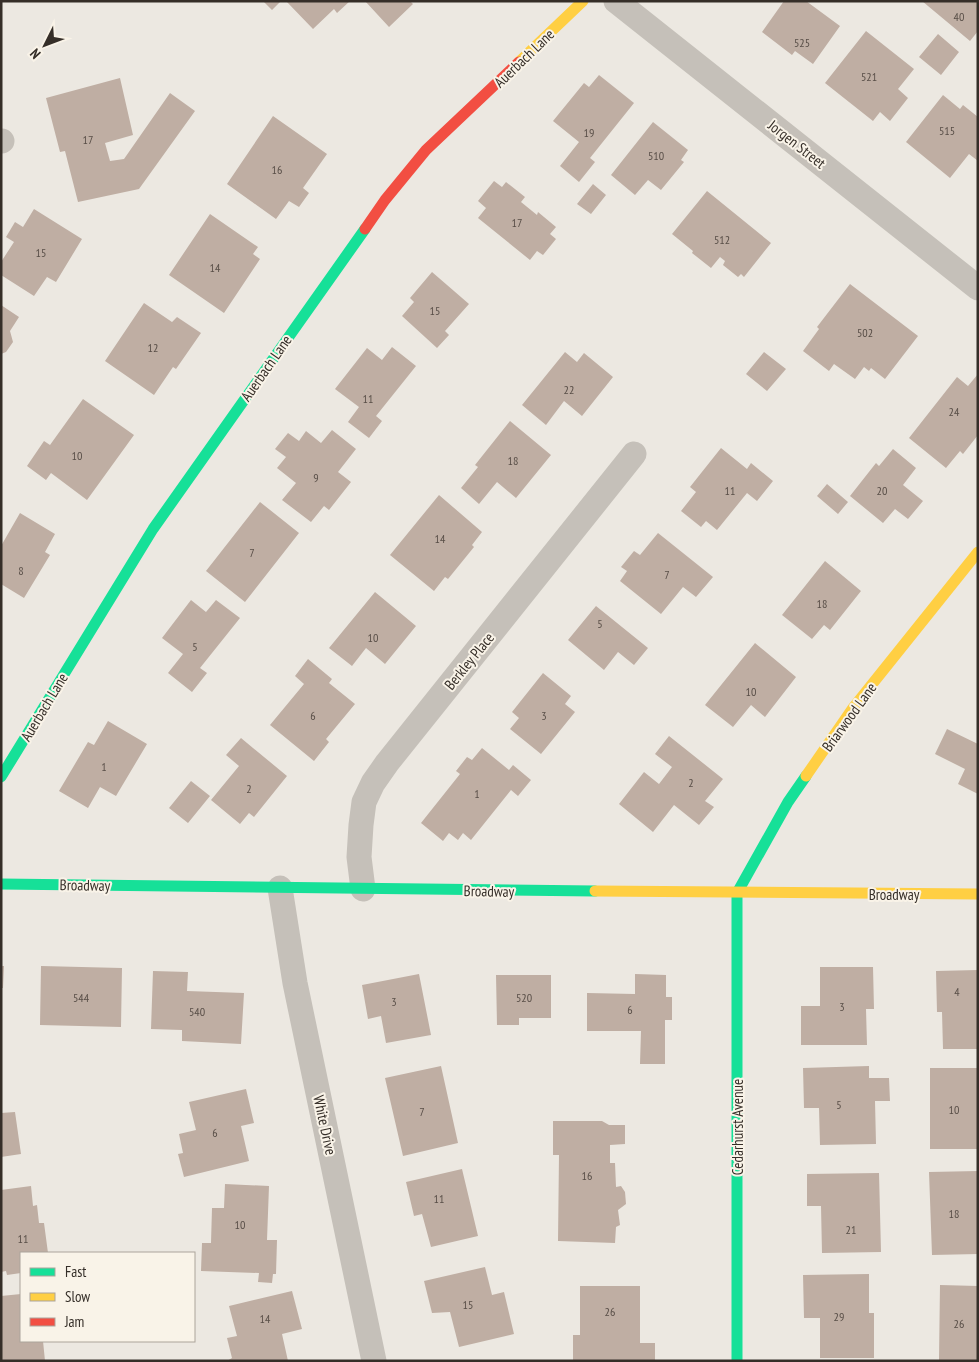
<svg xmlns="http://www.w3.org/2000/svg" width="979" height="1362" font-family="'PT Sans Narrow',sans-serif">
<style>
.building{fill:#bfaea3}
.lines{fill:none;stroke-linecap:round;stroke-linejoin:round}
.street{stroke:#c5c0b9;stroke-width:25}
.fast{stroke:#16e098;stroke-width:11}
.slow{stroke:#ffcf43;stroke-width:11}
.jam{stroke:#f24e42;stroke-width:11}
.labels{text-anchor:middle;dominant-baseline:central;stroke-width:4;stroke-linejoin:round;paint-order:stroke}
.number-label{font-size:12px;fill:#584e47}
.street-label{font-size:15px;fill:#352e28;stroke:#f9f3e8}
</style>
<rect width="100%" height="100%" fill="#ece8e1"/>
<!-- building -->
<path class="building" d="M263,1h18l-9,9z
M286,1h64l-13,12 -3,-4 -21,20z
M365,1h45l3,3 -24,23z
M784,1h22l34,25 -27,38 -18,-13 -3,4 -30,-23z
M922,1h56v30l-8,10z
M866,31l48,38 -16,20 10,9 -18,23 -10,-9 -7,9 -48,-38z
M938,34l21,18 -18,23 -22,-18z
M599,75l35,28 -44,55 5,4 -16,20 -19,-16 19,-24 -26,-21 31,-38 5,4z
M120,78l13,57 -28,8 5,18 14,-2 46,-66 25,18 -56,78 -61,13 -13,-51 -5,1 -14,-54z
M943,95l17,14 3,-4 15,12v44l-9,-7 -19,24 -44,-36z
M273,116l54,38 -24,34 6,5 -10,14 -10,-6 -13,18 -49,-35z
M653,122l35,28 -7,10 3,2 -23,28 -13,-10 -13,15 -24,-20z
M494,181l8,6 4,-5 19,15 -4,5 16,13 1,-3 18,15 -6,7 6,5 -13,16 -6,-4 -7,9 -52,-42 8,-10 -8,-7z
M593,184l13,11 -15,19 -14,-10z
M707,191l64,52 -27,34 -3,-3 -3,3 -15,-12 2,-4 -5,-4 -9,11 -19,-15 1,-2 -21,-17z
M34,209l48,30 -26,43 -9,-5 -13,19 -33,-21v-13l13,-20 -8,-5 9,-15 8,5z
M210,214l48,33 -5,7 7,5 -36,54 -55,-38z
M432,272l37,32 -24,27 4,4 -12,13 -35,-32 12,-14 -4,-4z
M850,284l68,52 -33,43 -14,-11 -2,3 -5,-4 -9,12 -21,-15 -5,7 -26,-20 16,-22 -2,-2z
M144,303l28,19 5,-5 24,16 -25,36 -3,-2 -19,28 -49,-34z
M1,305l18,12 -9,14 3,11 -7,10 -5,2z
M392,347l24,19 -40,50 6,5 -13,17 -21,-16 11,-15 -24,-18 32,-41 15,12z
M565,352l12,10 7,-9 29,24 -31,39 -18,-15 -18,24 -24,-20z
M764,352l22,17 -19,22 -21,-17z
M978,374v61l-15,19 -3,-3 -14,17 -37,-30 48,-61 11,9z
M83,399l51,36 -47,65 -36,-27 -5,7 -19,-14 17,-25 6,4z
M510,421l41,34 -35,43 -19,-16 -18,22 -18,-16 17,-21 -3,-2z
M332,430l24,19 -18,23 13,10 -22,28 -5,-4 -13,16 -29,-22 14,-17 -19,-15 9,-11 -11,-8 13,-16 11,8 7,-10 15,12z
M721,448l26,21 4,-6 22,18 -16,20 -10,-8 -30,37 -11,-9 -5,6 -20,-16 15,-19 -6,-5z
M893,449l23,19 -13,17 20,16 -15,18 -13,-10 -12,14 -33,-27 26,-33 3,3z
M827,484l21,18 -10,12 -21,-18z
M439,495l43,37 -10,13 2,2 -26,32 -3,-2 -11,14 -44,-36z
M260,502l39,31 -54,69 -39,-31z
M20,513l35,21 -10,18 5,3 -26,43 -23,-14v-38z
M658,533l55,44 -17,20 -13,-10 -22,27 -41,-33 7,-10 -6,-4 13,-16 6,4z
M825,561l36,30 -31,39 -6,-5 -12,14 -30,-24z
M375,592l41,34 -31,38 -19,-16 -14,18 -23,-18z
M191,600l15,12 10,-12 24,18 -40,50 7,5 -15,19 -24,-19 15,-19 -21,-16z
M596,606l52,42 -14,17 -16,-13 -14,18 -36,-30z
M755,643l41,34 -31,40 -14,-12 -18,22 -28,-22z
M308,659l24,20 -3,4 26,21 -29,35 3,3 -15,19 -44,-36 34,-41 -9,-8z
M543,673l28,23 -6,8 10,8 -34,42 -31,-25 9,-11 -7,-6z
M108,721l39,23 -31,52 -16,-9 -12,21 -29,-17 29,-49 6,3z
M947,729l31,15v50l-20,-10 7,-15 -30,-15z
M669,736l54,43 -18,22 9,6 -15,18 -25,-20 -21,27 -34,-28 25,-32 15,12 13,-17 -17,-13z
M241,738l46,38 -33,41 -5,-4 -9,11 -29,-24 28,-34 -13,-11z
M482,748l27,22 4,-5 18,15 -13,16 -7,-6 -40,50 -8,-7 -5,7 -9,-7 -6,8 -22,-18 39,-49 -4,-3 11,-14 5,3z
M191,781l19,15 -22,27 -19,-15z
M1,966h3l-1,22h-2z
M41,966l81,2 -1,59 -81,-2z
M820,967h53l1,42h-8l1,36h-66v-39h19z
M978,970v79h-35l-1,-37h-5l-1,-41z
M153,971l35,1 -1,19 57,2 -3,51 -59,-3v-11l-31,-1z
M419,974l12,61 -45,8 -5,-27 -13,3 -6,-34z
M635,974l31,1v22h6v23h-7v44h-25l1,-33h-54v-38l48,1z
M496,975h55v43h-32v7h-22z
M441,1066l17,77 -55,13 -18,-78z
M869,1066v12h20l1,23h-15l1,43 -56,1 -1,-37h-15l-1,-40z
M930,1068h48v81h-48z
M246,1089l8,34 -13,3 8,35 -65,16 -6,-23 5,-1 -4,-19 17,-4 -7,-28z
M15,1112l6,42 -20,3v-44z
M553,1121h49l7,4h16v19l-15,1v18h5l1,24 5,-1 4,6 1,12 -8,6 2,15 -4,2 -1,16 -57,-2 1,-86h-6z
M462,1169l16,67 -47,11 -9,-33 -8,2 -8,-34z
M978,1171v83l-46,1 -3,-83z
M879,1173l2,79 -59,1 -1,-47h-14v-32z
M225,1184l44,2 -2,54h10l-1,34h-3l-1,9 -14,-1 1,-9 -58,-2 1,-28h9l1,-35h12z
M31,1186l2,20 4,-1 2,18h5l4,30h-27v20l-14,2 -1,-4 -5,1v-82z
M485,1267l7,28 12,-3 10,42 -55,13 -9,-35 -18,1 -8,-32z
M869,1274v39h5v45h-54v-40h-16l-1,-43z
M940,1285l38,1v75l-39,-1z
M580,1286h60v57h15v18h-82v-26h7z
M292,1291l10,38 -20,5 6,27h-61l5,-3 -5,-20 10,-2 -8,-30z
M21,1294v47h22l2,20h-44v-65z"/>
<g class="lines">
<!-- street -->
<path class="street" d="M616,1l362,287
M1,141h1
M280,888l15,95 79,378
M363,889l-4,-32 2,-32 3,-23 9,-19 14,-20 247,-309"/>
<!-- fast -->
<path class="fast" d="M1,777l152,-248 212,-300
M1,884l594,7
M737,1361v-468l51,-91 18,-26"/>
<!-- slow -->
<path class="slow" d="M519,62l64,-61
M806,776l47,-68 125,-156
M595,891l383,3"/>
<!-- jam -->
<path class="jam" d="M365,229l20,-29 41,-50 93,-88"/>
</g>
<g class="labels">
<!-- number labels -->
<g class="number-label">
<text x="959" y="16">40</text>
<text x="802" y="42">525</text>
<text x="869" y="76">521</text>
<text x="947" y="130">515</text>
<text x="589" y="132">19</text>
<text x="88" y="139">17</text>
<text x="656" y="155">510</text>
<text x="277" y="169">16</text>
<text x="517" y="222">17</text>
<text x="722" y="239">512</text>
<text x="41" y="252">15</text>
<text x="215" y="267">14</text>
<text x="435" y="310">15</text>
<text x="865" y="332">502</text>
<text x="153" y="347">12</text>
<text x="569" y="389">22</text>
<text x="368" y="398">11</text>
<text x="954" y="411">24</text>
<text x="77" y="455">10</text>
<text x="513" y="460">18</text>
<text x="316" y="477">9</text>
<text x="730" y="490">11</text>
<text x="882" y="490">20</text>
<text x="440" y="538">14</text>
<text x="252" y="552">7</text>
<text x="21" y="570">8</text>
<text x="667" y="574">7</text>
<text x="822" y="603">18</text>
<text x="600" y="623">5</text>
<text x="373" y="637">10</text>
<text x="195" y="646">5</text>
<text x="751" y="691">10</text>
<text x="313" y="715">6</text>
<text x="544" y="715">3</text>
<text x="104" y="766">1</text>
<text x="691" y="782">2</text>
<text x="249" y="788">2</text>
<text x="477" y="793">1</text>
<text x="957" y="991">4</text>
<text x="81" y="997">544</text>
<text x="524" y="997">520</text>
<text x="394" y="1001">3</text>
<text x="842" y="1006">3</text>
<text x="630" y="1009">6</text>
<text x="197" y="1011">540</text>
<text x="839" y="1104">5</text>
<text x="954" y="1109">10</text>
<text x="422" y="1111">7</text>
<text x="215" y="1132">6</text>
<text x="587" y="1175">16</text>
<text x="439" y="1198">11</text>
<text x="954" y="1213">18</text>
<text x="240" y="1224">10</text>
<text x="851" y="1229">21</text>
<text x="23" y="1238">11</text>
<text x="468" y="1304">15</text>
<text x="610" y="1311">26</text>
<text x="839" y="1316">29</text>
<text x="265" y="1318">14</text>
<text x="959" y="1323">26</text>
</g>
<!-- street labels -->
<g class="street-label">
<text transform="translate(524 58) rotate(-44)">Auerbach Lane</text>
<text transform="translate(797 144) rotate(38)">Jorgen Street</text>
<text transform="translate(266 368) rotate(-55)">Auerbach Lane</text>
<text transform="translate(469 661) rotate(-51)">Berkley Place</text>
<text transform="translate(44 707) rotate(-59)">Auerbach Lane</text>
<text transform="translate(849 717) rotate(-54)">Briarwood Lane</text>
<text transform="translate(85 885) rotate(1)">Broadway</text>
<text transform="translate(489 891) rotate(1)">Broadway</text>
<text x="894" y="894">Broadway</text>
<text transform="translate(325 1125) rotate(78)">White Drive</text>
<text transform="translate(737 1127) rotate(-90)">Cedarhurst Avenue</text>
</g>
</g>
<!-- border -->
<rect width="979" height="1362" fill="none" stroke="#352e28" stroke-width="5"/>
<!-- legend -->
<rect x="20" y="1252" width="175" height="90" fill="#f9f3e8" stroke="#aba49b"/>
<rect x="30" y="1268" width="25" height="8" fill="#16e098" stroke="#aba49b"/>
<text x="65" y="1277" font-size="15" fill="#352e28">Fast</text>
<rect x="30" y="1293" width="25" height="8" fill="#ffcf43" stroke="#aba49b"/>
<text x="65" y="1302" font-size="15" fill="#352e28">Slow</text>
<rect x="30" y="1318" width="25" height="8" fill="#f24e42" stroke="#aba49b"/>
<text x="65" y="1327" font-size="15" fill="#352e28">Jam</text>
<!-- north arrow -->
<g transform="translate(45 45) rotate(228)" stroke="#f9f3e8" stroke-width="4" paint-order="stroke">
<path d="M0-4L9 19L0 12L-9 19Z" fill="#352e28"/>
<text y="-8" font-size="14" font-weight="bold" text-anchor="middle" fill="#352e28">N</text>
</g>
</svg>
